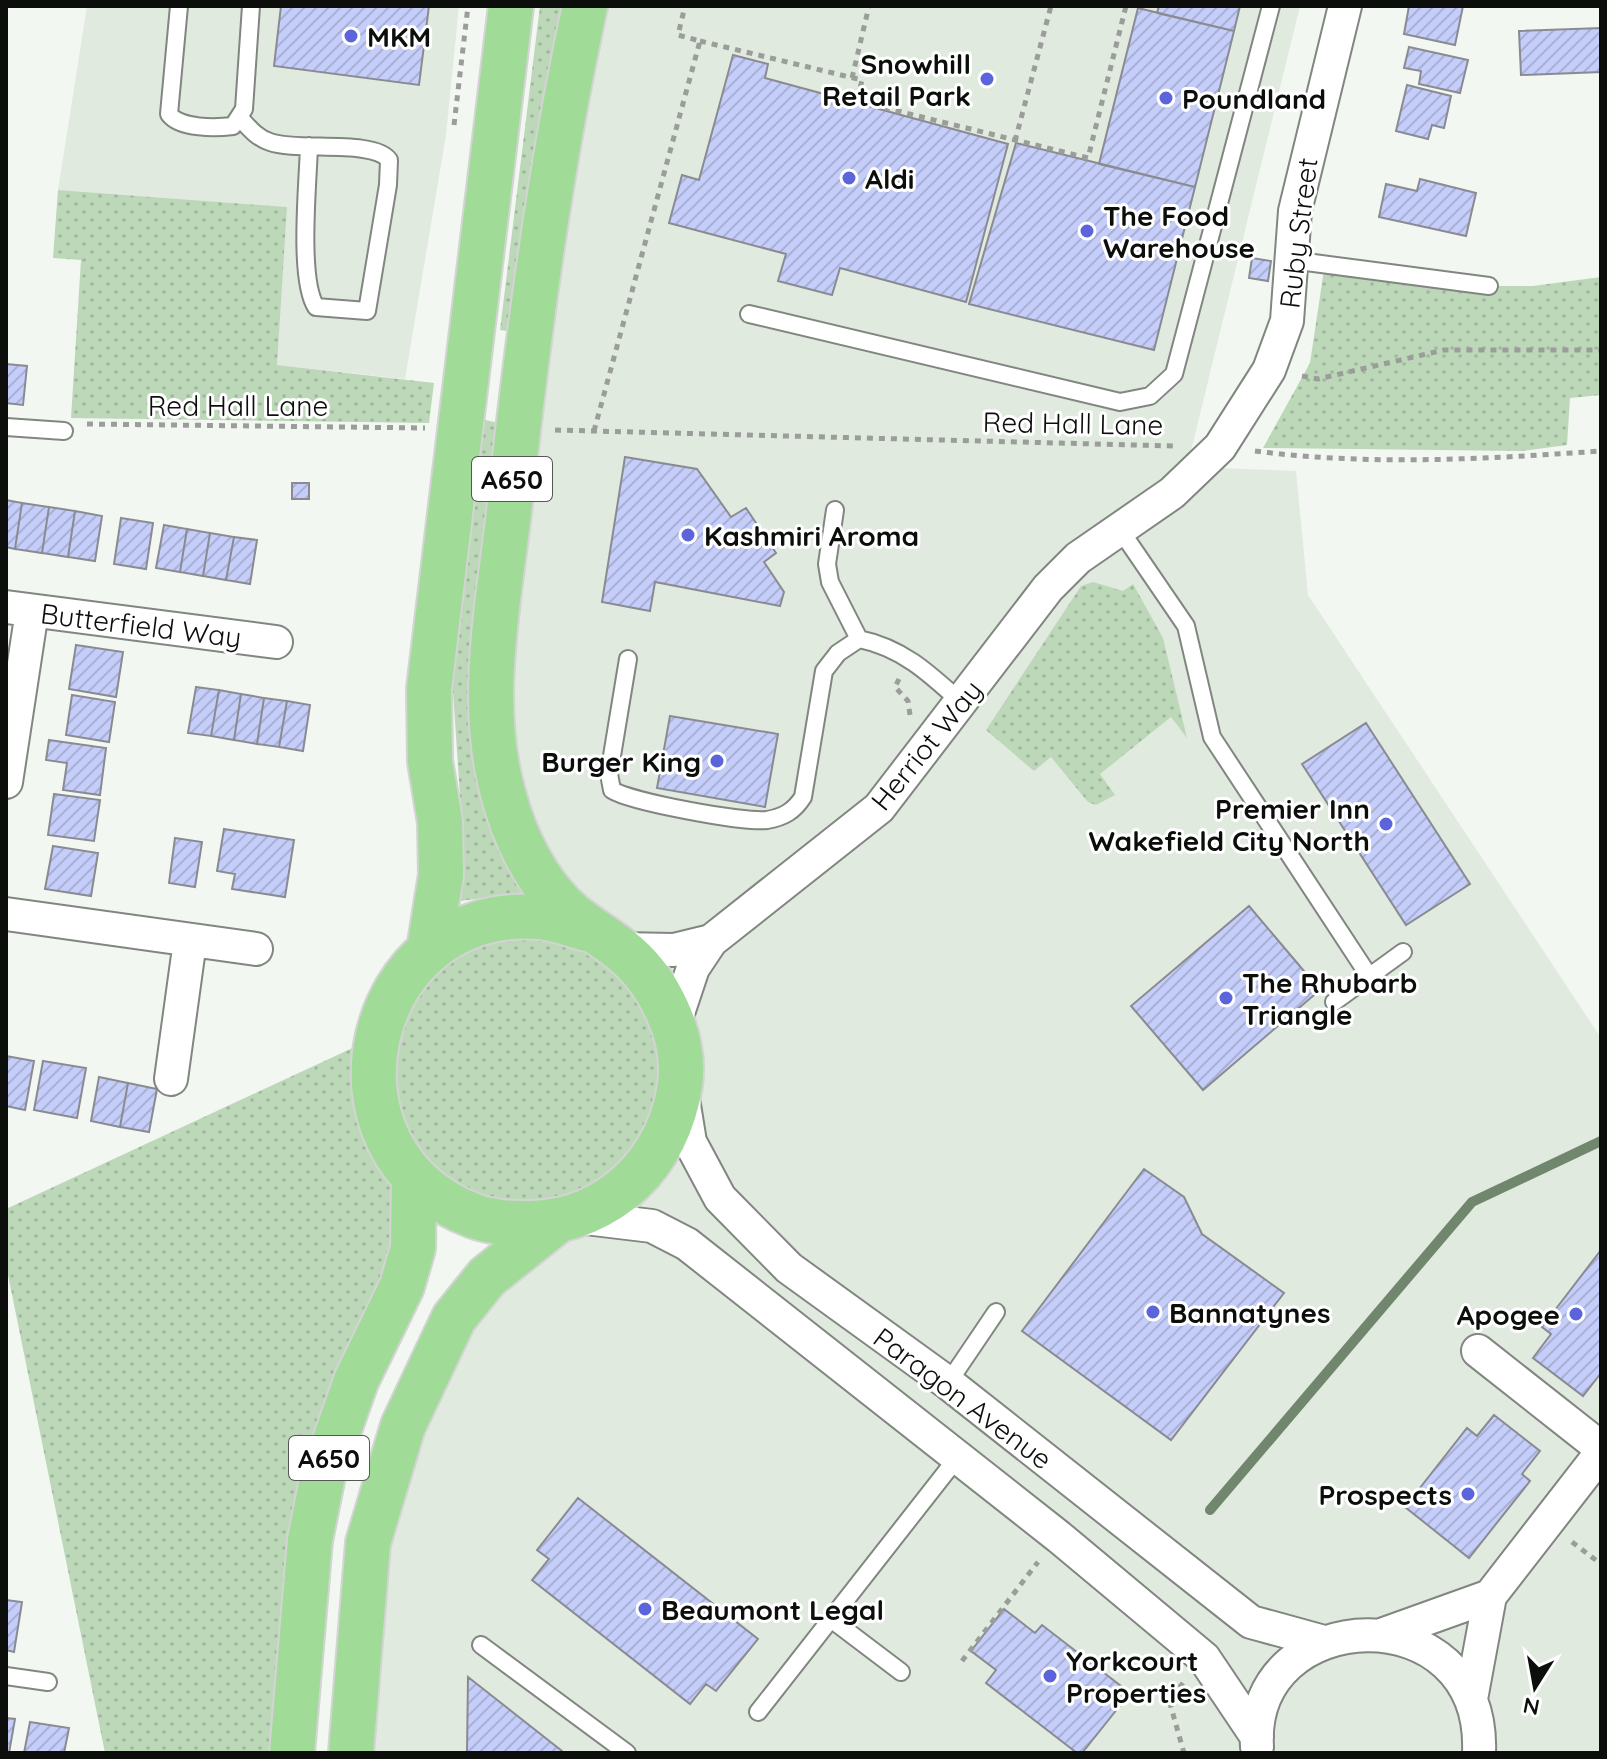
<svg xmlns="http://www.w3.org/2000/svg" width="1607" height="1759" font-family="Quicksand,sans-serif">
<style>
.built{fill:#e1eadf}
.grass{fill:url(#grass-dots)}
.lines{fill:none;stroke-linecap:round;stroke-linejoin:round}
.stream{stroke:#70876d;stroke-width:10}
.building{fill:url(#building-hatch);stroke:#8a8b92;stroke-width:2}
.lane-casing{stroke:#818680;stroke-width:20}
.street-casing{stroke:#818680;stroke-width:36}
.highway-casing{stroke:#d3d4d3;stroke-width:48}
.path{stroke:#9a9d99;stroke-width:5;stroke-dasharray:6 6;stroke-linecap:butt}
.lane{stroke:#fff;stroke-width:16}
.street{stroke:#fff;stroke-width:32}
.highway{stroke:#a0db98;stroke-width:44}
.poi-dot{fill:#5c64dc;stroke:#fff;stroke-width:3}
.labels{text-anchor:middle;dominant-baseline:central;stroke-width:6;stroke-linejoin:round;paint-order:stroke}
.shield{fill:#fff;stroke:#555655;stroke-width:2}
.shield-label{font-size:26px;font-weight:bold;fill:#0c0e0c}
.poi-label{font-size:28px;font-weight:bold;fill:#0c0e0c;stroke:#fff;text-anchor:start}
.street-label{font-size:28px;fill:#0c0e0c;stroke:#fff}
</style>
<defs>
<pattern id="grass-dots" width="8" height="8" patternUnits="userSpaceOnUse" patternTransform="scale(2)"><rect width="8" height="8" fill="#bcd8b8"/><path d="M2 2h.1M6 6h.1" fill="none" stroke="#a0b89d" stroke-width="1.8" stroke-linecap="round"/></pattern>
<pattern id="building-hatch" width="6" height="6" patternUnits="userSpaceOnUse" patternTransform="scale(2)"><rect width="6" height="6" fill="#c5cefa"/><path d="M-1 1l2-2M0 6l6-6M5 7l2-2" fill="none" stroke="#a8b0d5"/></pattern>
</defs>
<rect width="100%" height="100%" fill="#f2f7f1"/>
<!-- built -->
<path class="built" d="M87,6h372l-13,129 -41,244 -128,-14 9,-158 -228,-17z
M585,6h715l-113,461 109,4 12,124 293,443v715h-1250l17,-210 119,-266 100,-348 -92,-183z"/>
<!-- grass -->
<path class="grass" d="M540,6h32l-53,327 -19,-3z
M58,190l229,17 -10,158 157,18 -5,40 -358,-5 10,-158 -28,-2z
M1325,263l164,23h44l68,-9v118l-31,3 -3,47 -44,6 -260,-3 47,-85z
M485,420l19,4 -29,227 51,241 -65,9 1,-76 -10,-148z
M1093,582l30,9 10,-7 30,54 24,100 -16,-21 -71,57 15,21 -19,10 -8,-3 -37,-45 -17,14 -48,-41 95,-144z
M495,919l126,30 59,133 -76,122 -162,-4 -86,181 -64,372h-187l-99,-488v-56l368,-171 22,-51z"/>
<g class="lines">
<!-- stream -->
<path class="stream" d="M1210,1510l262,-308 129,-61"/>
</g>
<!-- building -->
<path class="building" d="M281,6h148l-10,79 -145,-19z
M1159,6h81l-6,25 -77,-18z
M1409,6h54l-8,39 -51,-11z
M1138,8l96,23 -39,156 -96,-23z
M1601,28v44l-80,3 -2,-44z
M1409,47l59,13 -8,33 -41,-9 2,-13 -17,-3z
M733,55l35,9 -3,14 243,66 -42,158 -126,-34 -8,27 -54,-14 8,-27 -117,-31 13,-48 17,5z
M1407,85l44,11 -7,32 -12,-3 -4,14 -32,-8z
M1016,143l179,44 -41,163 -185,-46z
M1420,179l56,14 -10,43 -87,-19 7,-33 31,7z
M1252,258l19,3 -3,20 -19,-3z
M6,364l21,2 -4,39 -17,-2z
M625,457l72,12 34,48 15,-9 30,45 -12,9 20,30 -4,14 -125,-24 -5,29 -48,-9z
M292,483h17v16h-17z
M6,500l16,3 -7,46 -9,-2z
M22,503l27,4 -7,46 -27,-4z
M49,507l26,4 -7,46 -26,-4z
M75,511l27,5 -7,45 -27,-4z
M121,518l32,5 -7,46 -32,-5z
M164,525l23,4 -7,43 -24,-4z
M187,529l23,4 -7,43 -23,-4z
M210,533l24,4 -8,43 -23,-4z
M234,537l23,3 -7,44 -24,-4z
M76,645l47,7 -7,45 -47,-8z
M196,687l23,3 -8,46 -23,-3z
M219,690l22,4 -7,46 -23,-4z
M241,694l23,4 -7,46 -23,-4z
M72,695l43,7 -6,40 -43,-7z
M264,698l23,3 -8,46 -22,-3z
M287,701l23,4 -7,46 -24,-4z
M670,716l108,18 -13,73 -108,-19z
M1366,723l104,161 -64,41 -104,-161z
M49,740l57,8 -6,47 -37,-5 4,-27 -21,-3z
M54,794l46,6 -6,41 -46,-6z
M224,829l70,11 -9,57 -53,-8 3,-15 -18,-3z
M175,838l27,4 -7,45 -26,-4z
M53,846l45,7 -7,43 -46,-7z
M1249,906l71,84 -117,100 -72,-84z
M6,1056l28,5 -9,49 -19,-4z
M43,1061l43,7 -9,50 -43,-8z
M99,1077l29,6 -8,44 -29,-6z
M128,1083l29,6 -8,43 -29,-5z
M1144,1169l40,28 18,37 82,59 -113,147 -149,-109z
M1601,1250v123l-18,23 -50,-38 18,-24 -9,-7z
M1494,1415l46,36 -18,23 8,7 -61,77 -64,-51 62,-79 10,8z
M578,1498l180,141 -42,52 -10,-7 -16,20 -158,-124 17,-21 -12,-9z
M6,1600l16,2 -8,50 -8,-2z
M1004,1609l31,24 7,-8 88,68 -48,60h-5l-91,-70 10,-13 -25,-19z
M468,1677l94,74v2h-95z
M6,1718l9,1 -6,34h-3z
M30,1722l39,6 -5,25h-40z"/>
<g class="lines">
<!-- lane casing -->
<g class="lane-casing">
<path id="lane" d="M179,6l-10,108c11,15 47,14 64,12l11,-17 7,-103
M240,118c9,10 17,20 30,24 26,10 104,-3 119,18l-1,25 -21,126 -51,-4c-18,-28 -8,-125 -7,-161
M1291,260l198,26
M749,314l371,88 30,-6 24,-22 97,-368
M6,427l58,4
M835,510l-8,54 3,18 29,57
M1121,531l65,95 26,111 157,239
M628,659l-19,115 3,16c19,12 133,33 155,30 17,-3 27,-9 36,-23l21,-126 14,-18 21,-14c44,9 71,35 104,65
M1334,1002l69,-50
M948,1383l48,-71
M831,1619l70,53
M481,1645l146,108
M6,1676l42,6
M758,1712l199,-254"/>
</g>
<!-- street casing -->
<g class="street-casing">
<path id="street" d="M6,607l270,35
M6,782l26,-171
M6,914l250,35
M621,949l53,1 37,-9 168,-133 169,-220 30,-30 94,-65 48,-46 49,-77 18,-49 8,-110 50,-205
M674,1025l19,-57 18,-27
M171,1079l19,-138
M682,1093l8,49 30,56 69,70 159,115 303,239 73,20
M577,1217l75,9 35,18 372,293 145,121 53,79
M1478,1351l123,97
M1384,1634l106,-38
M1471,1699l19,-103 111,-143
M1257,1747c-9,-145 229,-155 222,6"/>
</g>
<!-- highway casing -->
<g class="highway-casing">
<path id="highway" d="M585,6c-36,167 -58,337 -76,506 -11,94 -32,196 -4,288 9,33 26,69 48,95 20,25 43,35 67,54 38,29 67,87 60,136 -11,77 -70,136 -149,138 -20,0 -38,0 -57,-7 -167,-63 -112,-313 66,-299 15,1 32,8 47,12
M429,950l12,-75 -1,-53 -10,-61 -1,-72 82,-683
M292,1753l18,-213 13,-65 33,-94 46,-95 11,-38 1,-71
M351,1753l17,-210 35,-117 51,-108 33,-41 69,-55"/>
</g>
<!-- path -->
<path class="path" d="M700,41l162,39 -5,21 231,57 38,-152
M852,78l17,-72
M454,125l14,-119
M1015,141l36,-135
M1302,376l16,3 126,-29h157
M87,424l338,4
M555,430l618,16
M594,431l106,-390 -22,-6 7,-29
M1255,451c114,15 231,8 346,0
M899,679l-4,8 13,14 2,14
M1572,1542l29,22
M962,1661l76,-99
M1183,1683l-14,17 15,53"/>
<!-- lane -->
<use href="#lane" class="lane"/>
<!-- street -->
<use href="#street" class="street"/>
<!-- highway -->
<use href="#highway" class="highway"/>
</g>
<!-- markers -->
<g class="poi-dot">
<circle cx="351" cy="36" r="8"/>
<circle cx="987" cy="79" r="8"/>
<circle cx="1166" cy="98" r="8"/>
<circle cx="849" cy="178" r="8"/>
<circle cx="1087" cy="231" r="8"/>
<circle cx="688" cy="535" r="8"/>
<circle cx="717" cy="761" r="8"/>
<circle cx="1386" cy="824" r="8"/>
<circle cx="1226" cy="998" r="8"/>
<circle cx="1153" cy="1312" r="8"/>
<circle cx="1576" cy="1314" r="8"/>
<circle cx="1468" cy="1494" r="8"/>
<circle cx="645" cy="1609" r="8"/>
<circle cx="1050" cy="1676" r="8"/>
</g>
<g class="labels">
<!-- shield labels -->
<g class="shield">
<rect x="472" y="457" width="80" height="44" rx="6"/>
<rect x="289" y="1436" width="80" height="44" rx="6"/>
</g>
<g class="shield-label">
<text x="512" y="479">A650</text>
<text x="329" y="1458">A650</text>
</g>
<!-- poi labels -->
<g class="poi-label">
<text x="367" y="36">MKM</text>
<text x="971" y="63" text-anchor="end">Snowhill<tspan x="971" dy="32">Retail Park</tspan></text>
<text x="1182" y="98">Poundland</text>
<text x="865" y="178">Aldi</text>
<text x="1103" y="215">The Food<tspan x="1103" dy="32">Warehouse</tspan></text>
<text x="704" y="535">Kashmiri Aroma</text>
<text x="701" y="761" text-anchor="end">Burger King</text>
<text x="1370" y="808" text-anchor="end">Premier Inn<tspan x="1370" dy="32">Wakefield City North</tspan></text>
<text x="1242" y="982">The Rhubarb<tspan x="1242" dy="32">Triangle</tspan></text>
<text x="1169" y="1312">Bannatynes</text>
<text x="1560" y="1314" text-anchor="end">Apogee</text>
<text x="1452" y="1494" text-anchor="end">Prospects</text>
<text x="661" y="1609">Beaumont Legal</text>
<text x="1066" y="1660">Yorkcourt<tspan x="1066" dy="32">Properties</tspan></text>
</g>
<!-- street labels -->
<g class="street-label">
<text transform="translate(1298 233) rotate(-83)">Ruby Street</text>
<text x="238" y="405">Red Hall Lane</text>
<text transform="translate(1073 423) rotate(1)">Red Hall Lane</text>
<text transform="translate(141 625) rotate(7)">Butterfield Way</text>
<text transform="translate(926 745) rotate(-51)">Herriot Way</text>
<text transform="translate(963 1398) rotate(37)">Paragon Avenue</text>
</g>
</g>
<!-- border -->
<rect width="1607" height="1759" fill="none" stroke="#0c0e0c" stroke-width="16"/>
<!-- north arrow -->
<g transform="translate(1535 1687) rotate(191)" stroke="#ffffff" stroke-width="6" paint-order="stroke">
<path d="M0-6L14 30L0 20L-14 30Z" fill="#0c0e0c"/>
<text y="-12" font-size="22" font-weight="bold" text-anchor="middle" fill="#0c0e0c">N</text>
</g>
</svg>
